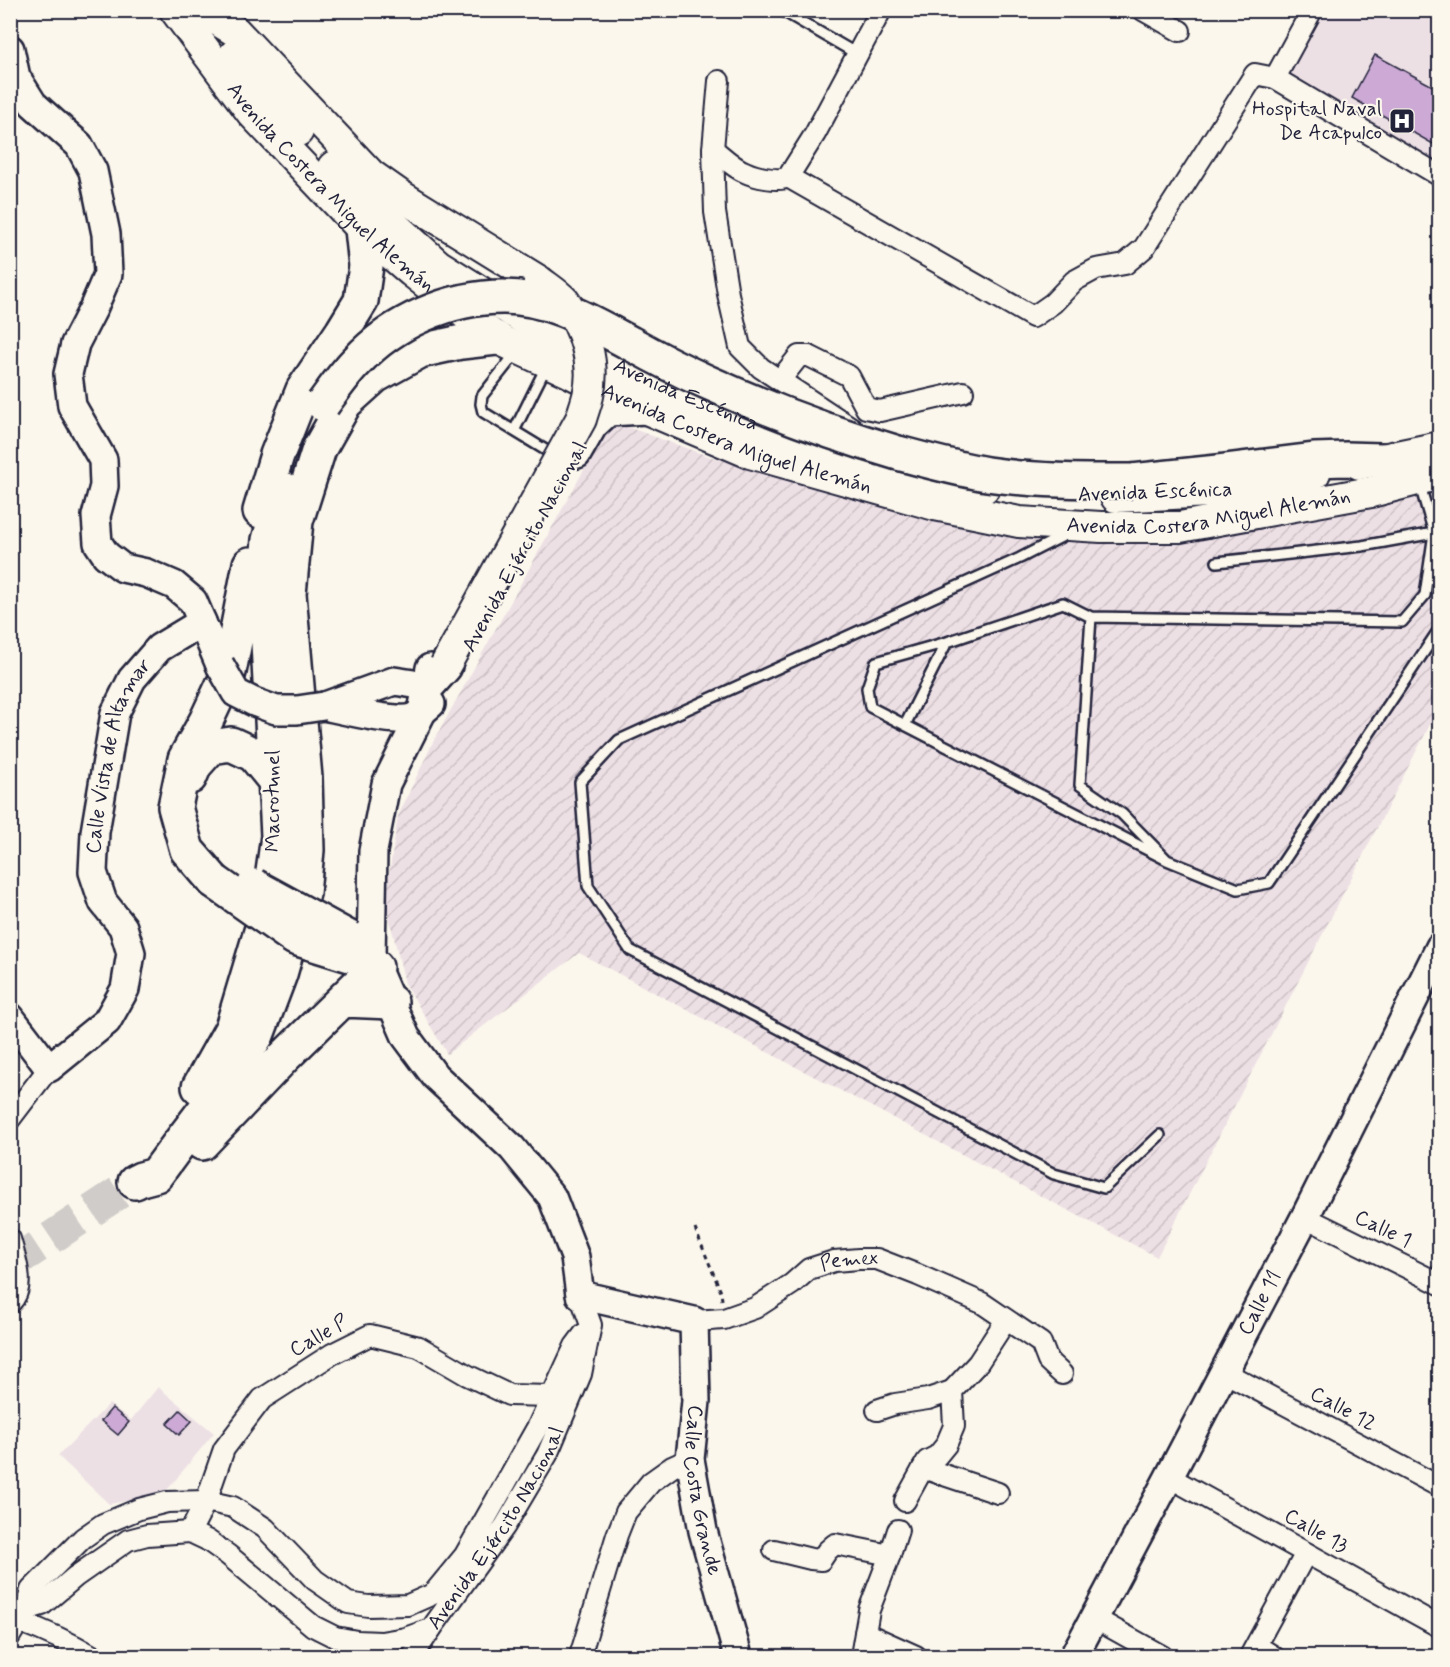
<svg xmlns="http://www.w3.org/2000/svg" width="1450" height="1667" font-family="Mynerve,sans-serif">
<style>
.built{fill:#ede0e5}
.industrial{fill:url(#industrial-furrows)}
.building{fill:#ccaad5;stroke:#22223b;stroke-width:1.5}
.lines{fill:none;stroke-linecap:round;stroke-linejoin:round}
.highway-tunnel{stroke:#d0ccc9;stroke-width:33;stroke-dasharray:33 16;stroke-linecap:butt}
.lane-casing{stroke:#22223b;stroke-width:14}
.street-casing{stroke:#22223b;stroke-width:24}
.secondary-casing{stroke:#22223b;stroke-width:32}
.primary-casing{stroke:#22223b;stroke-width:34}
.highway-casing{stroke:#22223b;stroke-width:38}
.path{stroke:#22223b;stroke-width:3;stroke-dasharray:4.5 4.5;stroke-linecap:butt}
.lane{stroke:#fbf7ec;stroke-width:9}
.street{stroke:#fbf7ec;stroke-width:20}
.secondary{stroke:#fbf7ec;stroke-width:27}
.primary{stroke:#fbf7ec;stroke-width:30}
.highway{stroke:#fbf7ec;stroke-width:33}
.secondary-bridge-casing{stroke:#22223b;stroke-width:32;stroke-linecap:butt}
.primary-bridge-casing{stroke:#22223b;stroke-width:34;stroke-linecap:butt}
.highway-bridge-casing{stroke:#22223b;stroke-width:38;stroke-linecap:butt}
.secondary-bridge{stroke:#fbf7ec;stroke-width:27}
.primary-bridge{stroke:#fbf7ec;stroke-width:30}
.highway-bridge{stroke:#fbf7ec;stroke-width:33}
.labels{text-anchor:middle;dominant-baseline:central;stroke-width:4.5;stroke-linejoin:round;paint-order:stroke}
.poi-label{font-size:21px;fill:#22223b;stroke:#fbf7ec;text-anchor:end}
.street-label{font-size:21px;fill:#22223b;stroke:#fbf7ec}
</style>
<defs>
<pattern id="industrial-furrows" width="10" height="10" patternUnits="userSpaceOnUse" patternTransform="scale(1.5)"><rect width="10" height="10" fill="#ede0e5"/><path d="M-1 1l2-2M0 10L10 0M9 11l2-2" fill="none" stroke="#cbc0c5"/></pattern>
</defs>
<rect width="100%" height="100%" fill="#fbf7ec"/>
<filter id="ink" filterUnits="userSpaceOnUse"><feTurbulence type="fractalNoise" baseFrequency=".0167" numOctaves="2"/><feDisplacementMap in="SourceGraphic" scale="12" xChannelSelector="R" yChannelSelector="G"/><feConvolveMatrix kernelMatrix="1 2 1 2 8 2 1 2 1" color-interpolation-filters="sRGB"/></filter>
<g filter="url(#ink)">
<!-- built -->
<path class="built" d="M1324,11h115v159l-151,-97z
M158,1387l56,46 -51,62 -54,9 -51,-48 51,-52 22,16z"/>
<!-- industrial -->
<path class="industrial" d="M611,421l97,35 120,33 180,33h185l246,-37v222l-282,550 -578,-304 -132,101 -42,-71 -20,-82 13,-85 34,-72z"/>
<!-- building -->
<path class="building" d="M1375,55l65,35v58l-88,-50z
M112,1408l17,14 -11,13 -17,-14z
M180,1410l12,11 -13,14 -12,-11z"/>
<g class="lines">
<!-- highway-tunnel -->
<path class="highway-tunnel" d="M10,1265l125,-83"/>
<!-- lane casing -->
<g class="lane-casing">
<path id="lane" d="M781,10l76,44
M516,353l-34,43 -1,8 2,8 74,45
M514,431l32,-64
M1065,535l-45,23 -401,182 -39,42 8,104 42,64 424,224 50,14 56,-53
M1217,562l145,-16 72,-13
M1091,617l311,5 23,-27 9,-62 -15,-51
M905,725l42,-83
M1167,860l-297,-153 -3,-19 9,-26 71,-20 116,-39 28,14 -11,168 42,29 45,46 71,29 31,-6 171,-255"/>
</g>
<!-- street casing -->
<g class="street-casing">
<g id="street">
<path d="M1143,10l37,21"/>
<path d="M1275,78l37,-68"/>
<path d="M719,81l-6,68 2,63 13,82 12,53 21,21 91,60"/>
<path d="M713,149c10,8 21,19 32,23 10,5 34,10 43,5l27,-43 66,-124"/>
<path d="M788,177l245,140 20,-14 21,-22 22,-12 29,-5 19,-16 111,-174 20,4 165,98"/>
<path d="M780,380l19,-24h10l40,20 17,32 14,3 83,-19"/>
<path d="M10,1119l39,-51"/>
<path d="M1305,1217l135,67"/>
<path d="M10,1239c5,20 17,48 0,64"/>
<path id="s1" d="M694,1321l30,-2 31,-11 37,-24 17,-15 25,-8 25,-2h18l41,16 64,28 59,40 7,18 14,13"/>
<path d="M1224,1372l216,115"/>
<path d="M877,1410l18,-6 33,-5 24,-8"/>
<path d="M923,1468l75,25"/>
<path d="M1169,1477l271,150"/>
<path d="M905,1501l22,-40 10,-5 9,-11 8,-19 -2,-35 26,-28 28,-43"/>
<path d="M190,1532l16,-31 18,-52 38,-50 70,-45 38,-19 49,12 48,28 42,20 43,1 4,12"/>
<path d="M774,1550l37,9 10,1 6,-9 8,-7 55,11"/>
<path id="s2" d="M26,1610l16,-5 33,-28 53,-37 19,-5 43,-3 17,8 21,15 85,71 22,11 22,4 24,1 24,-4 26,-9 74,-103 42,-71 34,-81 10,-49 -11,-30"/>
<path d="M1094,1618l68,38"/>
<path d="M18,1621c27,10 51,21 75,35"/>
<path d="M865,1633l51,23"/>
<path d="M10,1636l16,-26 5,-20 52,-52 20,-14 36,-15 28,-7 39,-1 27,6 32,21 50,52 33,23 20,3 40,-1 25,-11 32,-39 73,-129 37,-80 9,-12"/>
<path d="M1257,1646l16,10"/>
<path d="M413,1656l18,-27"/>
<path d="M580,1656l37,-121 9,-23 25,-30 21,-15 18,-8"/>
<path d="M861,1656l8,-46 21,-55 8,-25"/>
<path d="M1250,1656l56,-103"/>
</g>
</g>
<!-- secondary casing -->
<g class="secondary-casing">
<g id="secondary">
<path d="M10,49l6,28 17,27 46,41 14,26 13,63 2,40 -15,35 -18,35 -7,30 4,32 31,54 1,26 -8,30 2,27 8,12 17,13 23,5 28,12 19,16 27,64"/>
<path d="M577,454l16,-28 15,-14 38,-2"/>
<path id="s3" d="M430,668l-8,44 -36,72 -13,67 -2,105 35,81 29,39 77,72 40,49 23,60 5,38 114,26 2,80 -6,58 13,72 35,125"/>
<path d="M324,706c19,4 72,17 88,12 7,-3 13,-9 19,-14"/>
<path d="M325,706l69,-25 33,5"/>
<path id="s4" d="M10,1017l39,51 58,-47 18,-32 6,-36 -8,-26 -20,-25 -10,-30 2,-40 20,-119 17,-34 27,-31 43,-26"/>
<path id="s5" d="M1074,1656l95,-179 136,-260 135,-270"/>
</g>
</g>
<!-- primary casing -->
<g class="primary-casing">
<g id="primary">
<path id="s6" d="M175,10l77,103 110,116 50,43 84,66 73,34 47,24 134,57 185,52 84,17 82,5h79l191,-35 69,-18"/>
<path d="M201,10l34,21 136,144 27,19 141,87"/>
<path d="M234,55l39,49 25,27"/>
<path id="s7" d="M333,167l28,29 77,69 94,59 124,60 146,59 77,27 105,18"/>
<path d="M1359,464l81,-17"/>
<path d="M1116,497l111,-6 88,-18"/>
</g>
</g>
<!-- highway casing -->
<g class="highway-casing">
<path id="highway" d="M1132,481l86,-9 96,-12 32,-1 36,1
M260,511l17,-56 26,-65 39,-58 19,-31 5,-35 -4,-37
M427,686l18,-20
M190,777l5,-12 16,-18 20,-3 13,6 10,5 22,27
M214,881l-27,-31 -12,-43 10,-48 21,-38 23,-49 21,-108
M343,1000l48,2
M199,1087l33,-59 36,-120 10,-72 -13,-251 4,-45 15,-51
M202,1143l81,-85 93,-91
M135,1182l6,-3 15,-4 22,-30 41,-54 38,-56 23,-61 23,-81 4,-43 -2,-72 -16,-184 7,-73 23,-72 26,-46 30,-27 45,-25 41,-9 35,-4"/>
</g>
<!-- path -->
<path class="path" d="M695,1229l26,63 1,8"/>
<!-- lane -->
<use href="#lane" class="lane"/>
<!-- street -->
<use href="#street" class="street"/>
<!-- secondary -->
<use href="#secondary" class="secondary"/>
<!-- primary -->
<use href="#primary" class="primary"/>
<!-- highway -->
<use href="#highway" class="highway"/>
<!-- secondary-bridge casing -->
<g class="secondary-bridge-casing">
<path id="secondary-bridge" d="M220,665l16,28 18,9 22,8h21l27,-4"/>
</g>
<!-- primary-bridge casing -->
<g class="primary-bridge-casing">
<path id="primary-bridge" d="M445,666l136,-247c2,-7 5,-15 7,-23 8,-31 -3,-69 -23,-94 -7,-8 -17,-14 -26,-21"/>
</g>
<!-- highway-bridge casing -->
<g class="highway-bridge-casing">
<path id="highway-bridge" d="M323,404c11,-15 21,-30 34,-43 36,-39 93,-64 146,-64 47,0 87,25 127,46 25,14 50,27 77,39 62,28 126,52 191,71 30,8 59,16 89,21 47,7 97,7 145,7
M214,881l81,57 55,17
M254,886l97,53"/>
</g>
<!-- secondary-bridge -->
<use href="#secondary-bridge" class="secondary-bridge"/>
<!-- primary-bridge -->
<use href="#primary-bridge" class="primary-bridge"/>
<!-- highway-bridge -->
<use href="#highway-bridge" class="highway-bridge"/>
</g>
</g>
<!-- icons -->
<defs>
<g id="hospital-square" transform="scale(1.35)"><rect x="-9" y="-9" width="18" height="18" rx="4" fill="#22223b" stroke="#fbf7ec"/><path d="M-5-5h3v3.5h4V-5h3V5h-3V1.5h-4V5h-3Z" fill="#fff"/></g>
</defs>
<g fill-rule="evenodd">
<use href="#hospital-square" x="1402" y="121"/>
</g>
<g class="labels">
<!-- poi labels -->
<g class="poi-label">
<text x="1382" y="109">Hospital Naval<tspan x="1382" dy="24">De Acapulco</tspan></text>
</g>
<!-- street labels -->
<g class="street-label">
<text stroke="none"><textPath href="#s6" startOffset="237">Avenida Costera Miguel Alemán</textPath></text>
<text stroke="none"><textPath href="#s7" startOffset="424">Avenida Escénica</textPath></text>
<text stroke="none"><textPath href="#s6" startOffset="723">Avenida Costera Miguel Alemán</textPath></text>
<text transform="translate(1155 492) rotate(-2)">Avenida Escénica</text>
<text stroke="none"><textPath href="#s6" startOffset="1209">Avenida Costera Miguel Alemán</textPath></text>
<text transform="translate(525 547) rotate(-61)">Avenida Ejército Nacional</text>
<text stroke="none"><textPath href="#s4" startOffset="423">Calle Vista de Altamar</textPath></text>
<text transform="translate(273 801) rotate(-90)">Macrotunel</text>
<text transform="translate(1383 1229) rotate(26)">Calle 1</text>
<text stroke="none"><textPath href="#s1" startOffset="171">Pemex</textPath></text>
<text stroke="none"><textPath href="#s5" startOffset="399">Calle 11</textPath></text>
<text transform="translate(319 1336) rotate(-30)">Calle P</text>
<text transform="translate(1343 1409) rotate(28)">Calle 12</text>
<text stroke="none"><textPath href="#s3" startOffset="994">Calle Costa Grande</textPath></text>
<text stroke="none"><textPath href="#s2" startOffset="586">Avenida Ejército Nacional</textPath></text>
<text transform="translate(1316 1531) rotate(29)">Calle 13</text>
</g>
</g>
<!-- margin -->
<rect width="1450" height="1667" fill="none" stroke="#fbf7ec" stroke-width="36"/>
<rect x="18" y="18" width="1414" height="1631" fill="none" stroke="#22223b" stroke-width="2" filter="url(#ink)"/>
</svg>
